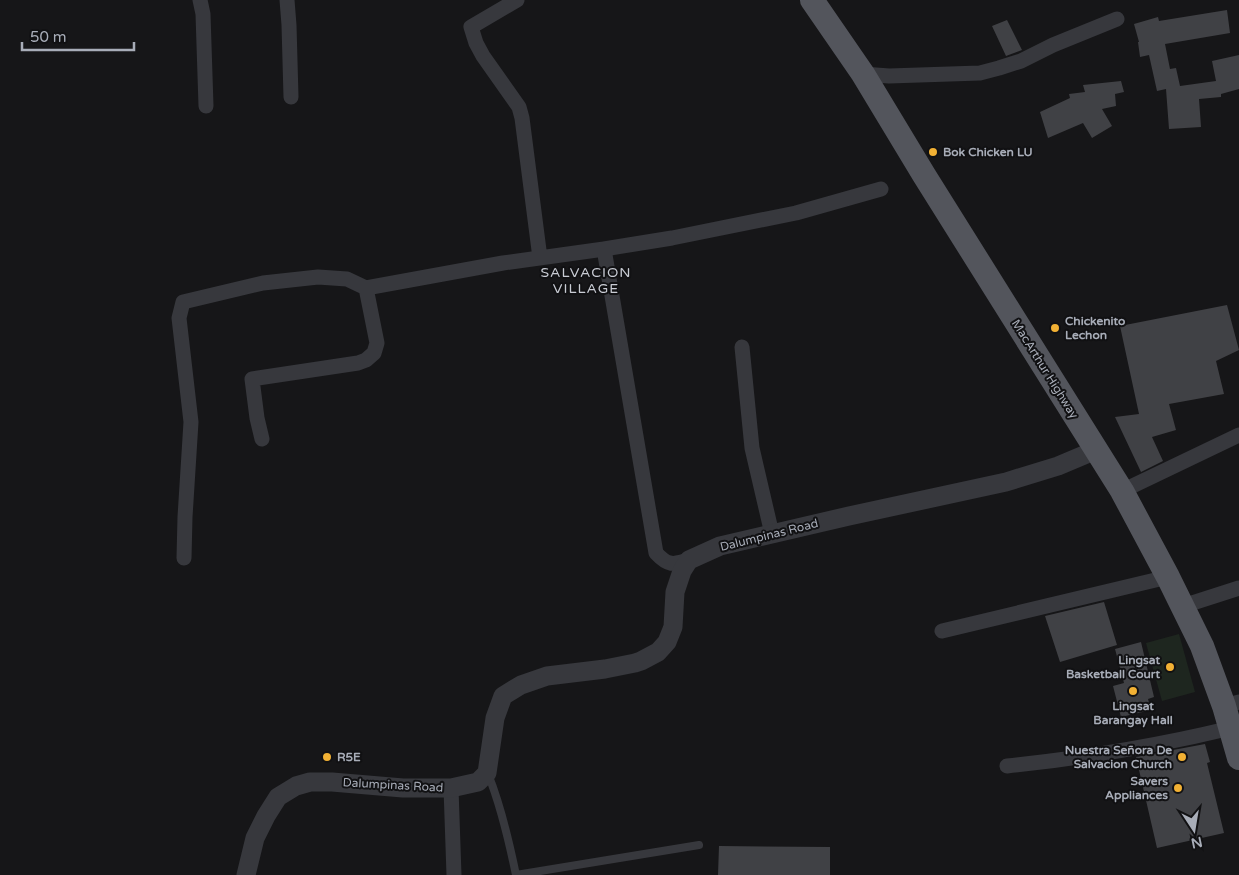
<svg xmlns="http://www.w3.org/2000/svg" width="1239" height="875" font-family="'Varela Round',sans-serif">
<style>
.green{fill:#1e261f}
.building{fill:#404145}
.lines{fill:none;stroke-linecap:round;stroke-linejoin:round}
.service{stroke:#37383d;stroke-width:8}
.minor{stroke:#37383d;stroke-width:15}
.tertiary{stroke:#37383d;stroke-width:19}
.primary{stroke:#53555c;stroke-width:24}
.poi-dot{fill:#f2b134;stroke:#111113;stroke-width:2}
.labels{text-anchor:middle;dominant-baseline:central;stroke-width:4;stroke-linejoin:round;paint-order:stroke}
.poi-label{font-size:12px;font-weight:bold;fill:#a8adb8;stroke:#111113;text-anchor:start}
.street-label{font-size:12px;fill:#a8adb8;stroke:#111113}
.neighbourhood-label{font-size:14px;letter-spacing:1px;fill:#c9ccd4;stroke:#111113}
</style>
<rect width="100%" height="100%" fill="#161618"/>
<!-- green -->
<path class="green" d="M1179,634l16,58 -33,9 -16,-58z"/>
<!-- building -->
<path class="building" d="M1227,10l3,23 -65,11 5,25 6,-1 4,18 36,-5 -4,-20 27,-6v34l-18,5v3l-22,2 2,28 -32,2 -3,-40 -9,2 -8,-36 -9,2 -2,-15h1l-5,-18 24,-7 1,4z
M1007,20l15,30 -16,6 -14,-30z
M1121,81l3,11 -9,2 1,12 -14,3 10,17 -20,12 -9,-15 -35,15 -8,-26 30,-14 -1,-4 16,-2 -2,-7z
M1227,305l12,45 -23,11 8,33 -55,10 7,26 -24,7 11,24 -22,11 -26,-55 24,-3 -19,-88z
M1104,602l13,43 -57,17 -15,-46z
M1141,642l13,55 -6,2 3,11 -30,7 -8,-31 11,-3 -9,-34z
M1205,744l5,18 -3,1 17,70 -67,15 -21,-91z
M719,846l111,1v28h-112z"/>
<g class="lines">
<!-- service -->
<path class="service" d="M488,774c13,32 21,67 28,101l183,-30"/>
<!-- minor -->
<path class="minor" d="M200,0l3,14 3,92
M287,0l2,25 2,72
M517,0l-46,27 5,16 7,13 36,51 3,11 18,140
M863,74l26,2 91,-3 19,-5 22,-7 32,-16 64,-26
M604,249l52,304c12,13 17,12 33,7
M742,347l10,101 20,86
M262,439l-5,-21 -5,-39 106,-16 8,-3 8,-7 3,-10 -11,-55
M1122,491l117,-56
M184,558l1,-41 6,-95 -12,-104 4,-16 80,-19 55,-6 29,2 19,9 137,-25 101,-14 68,-11 124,-25 85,-24
M1183,606l56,-18
M942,631l226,-54
M1224,706l15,-4
M1007,766c76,-8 150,-20 224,-38
M451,788l3,87"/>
<!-- tertiary -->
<path class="tertiary" d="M246,875l9,-37 11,-22 12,-19 18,-11 14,-4h22l71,6h48l27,-6 9,-9 8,-55 8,-22 18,-11 26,-9 58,-7 30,-6 6,-2 17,-9 9,-10 6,-15 2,-35 7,-21 7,-11 31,-14 129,-30 157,-34 52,-16 38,-16"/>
<!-- primary -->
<path class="primary" d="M812,0l51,74 61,101 198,316 46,86 34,69 22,60 15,52"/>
</g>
<!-- markers -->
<g class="poi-dot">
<circle cx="933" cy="152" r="5"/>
<circle cx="1055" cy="328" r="5"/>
<circle cx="1170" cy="667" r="5"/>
<circle cx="1133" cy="691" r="5"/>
<circle cx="327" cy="757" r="5"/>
<circle cx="1182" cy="757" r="5"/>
<circle cx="1178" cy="788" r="5"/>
</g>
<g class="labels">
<!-- poi labels -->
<g class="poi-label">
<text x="943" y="152">Bok Chicken LU</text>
<text x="1065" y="321">Chickenito<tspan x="1065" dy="14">Lechon</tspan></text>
<text x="1160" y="660" text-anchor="end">Lingsat<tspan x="1160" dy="14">Basketball Court</tspan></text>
<text x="1133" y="706" text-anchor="middle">Lingsat<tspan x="1133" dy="14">Barangay Hall</tspan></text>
<text x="1172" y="750" text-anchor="end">Nuestra Señora De<tspan x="1172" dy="14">Salvacion Church</tspan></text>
<text x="337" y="757">R5E</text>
<text x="1168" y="781" text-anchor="end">Savers<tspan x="1168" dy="14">Appliances</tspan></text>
</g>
<!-- street labels -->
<g class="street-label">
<text transform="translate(1045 369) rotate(58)">MacArthur Highway</text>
<text transform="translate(769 535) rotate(-14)">Dalumpinas Road</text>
<text transform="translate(393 785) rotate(3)">Dalumpinas Road</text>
</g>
<!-- neighbourhood labels -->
<g class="neighbourhood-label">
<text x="586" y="272">SALVACION<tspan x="586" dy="16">VILLAGE</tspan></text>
</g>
</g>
<!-- north arrow -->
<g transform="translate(1194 830) rotate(168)" stroke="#111113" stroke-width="4" paint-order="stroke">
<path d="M0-4L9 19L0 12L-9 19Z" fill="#a8adb8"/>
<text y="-8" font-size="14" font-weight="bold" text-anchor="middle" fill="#a8adb8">N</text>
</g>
<!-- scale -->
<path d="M22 42v8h112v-8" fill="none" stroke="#a8adb8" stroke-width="2.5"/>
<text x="30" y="42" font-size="15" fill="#a8adb8" stroke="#111113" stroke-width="4" paint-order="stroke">50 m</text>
</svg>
